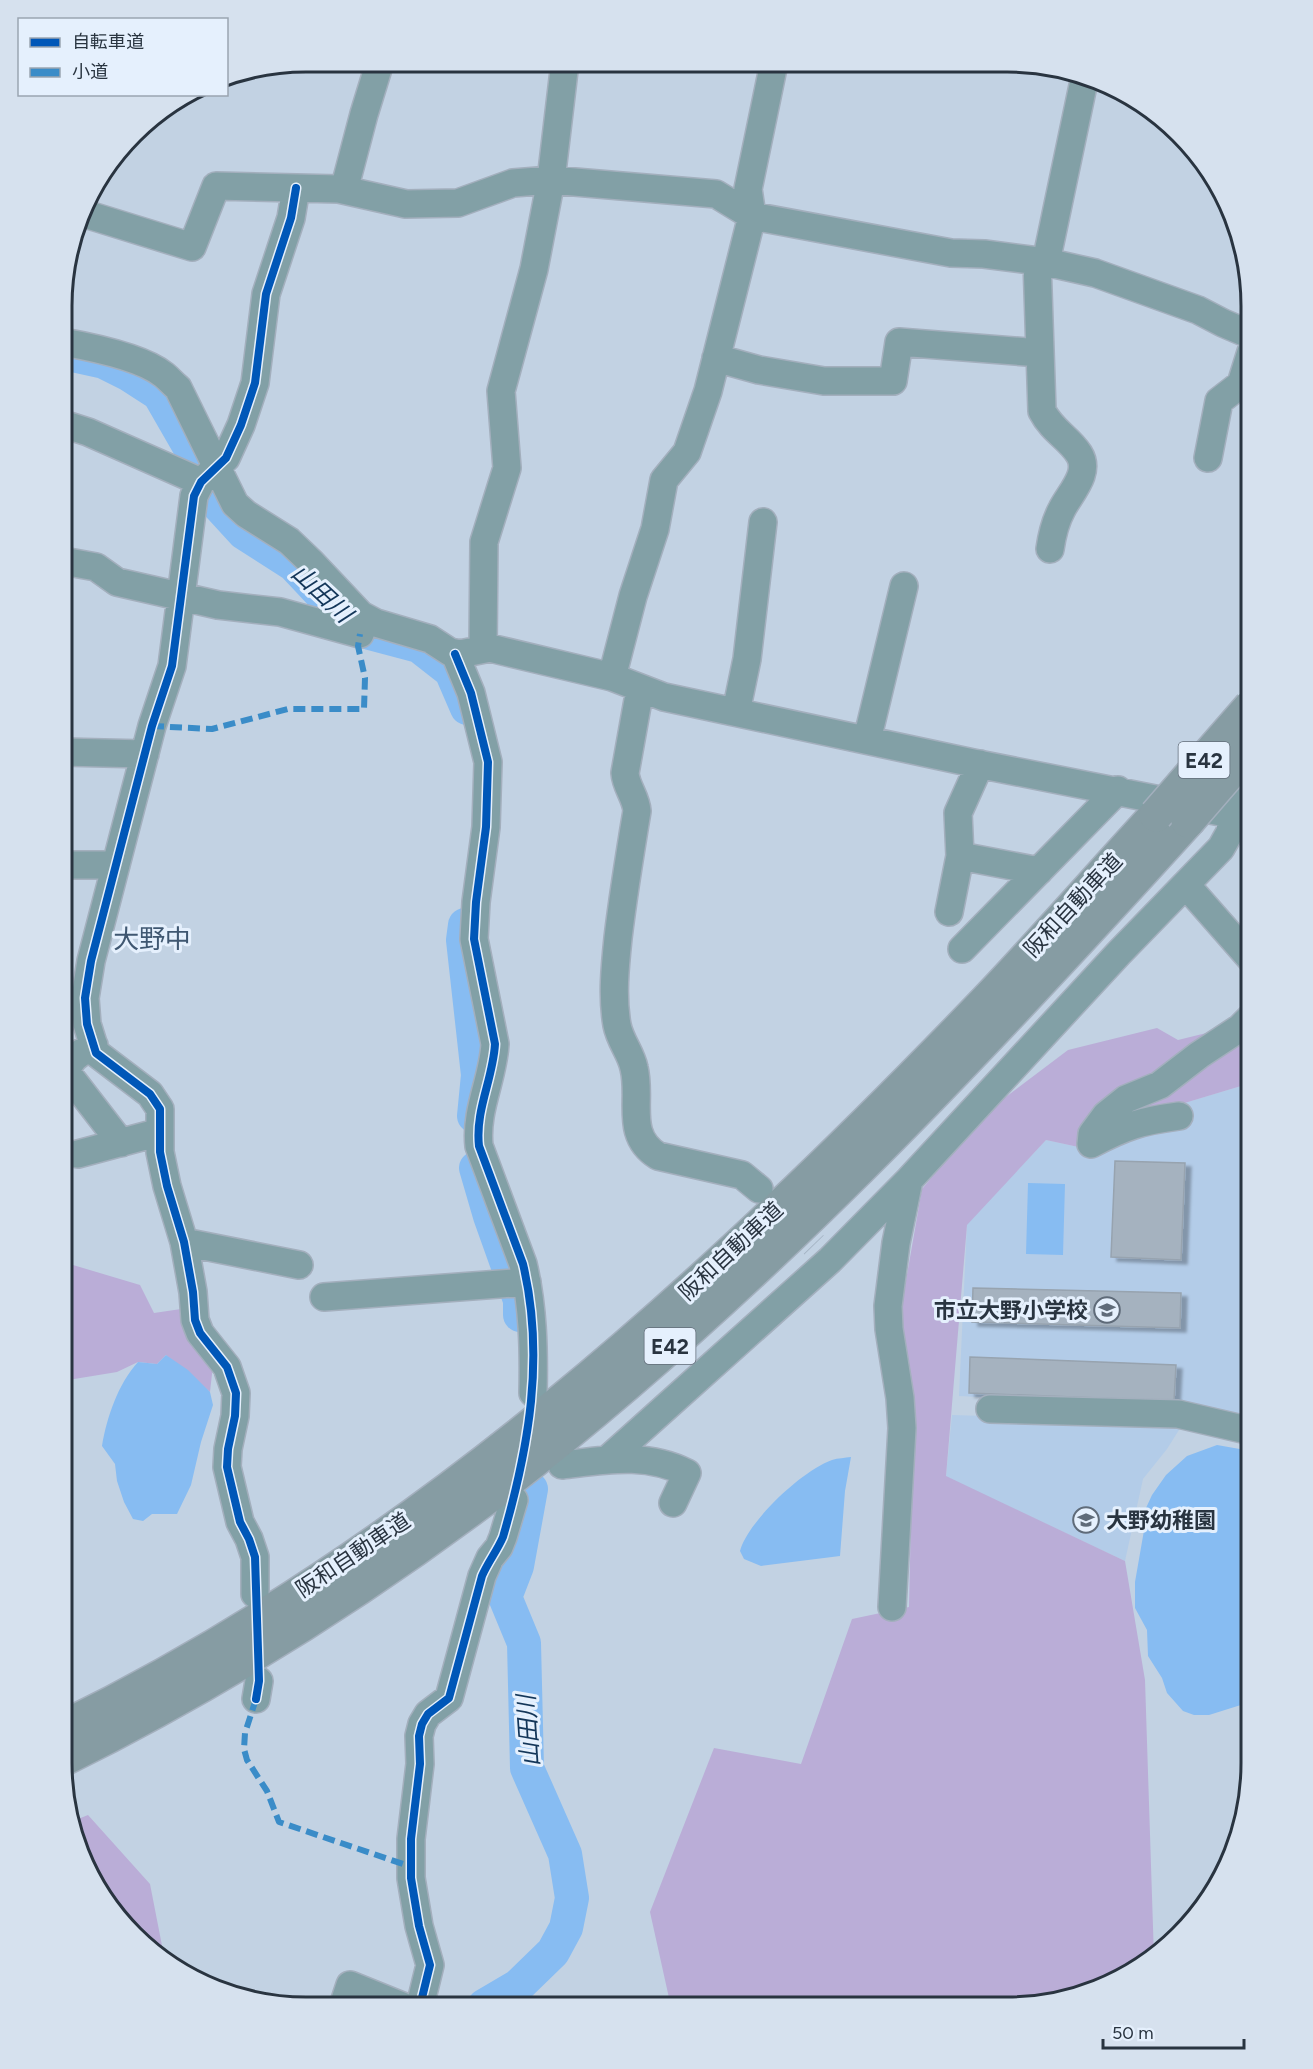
<svg xmlns="http://www.w3.org/2000/svg" width="1313" height="2069" font-family="Figtree,'Noto Sans JP',sans-serif">
<style>
.built{fill:#b3cce8}
.green{fill:#baadd7}
.water{fill:#87bcf2}
.lines{fill:none;stroke-linecap:round;stroke-linejoin:round}
.river{stroke:#87bcf2;stroke-width:34}
.building{fill:#a5b2bf;stroke:#97a3af;stroke-width:1.5;filter:url(#shadow)}
.minor-tunnel{stroke:#a3b2c2;stroke-width:27;stroke-dasharray:27 14;stroke-linecap:butt}
.minor-casing{stroke:#a3afbd;stroke-width:30}
.highway-casing{stroke:#a3afbd;stroke-width:36}
.minor{stroke:#82a0a6;stroke-width:27}
.highway{stroke:#869ca3;stroke-width:33}
.highway-bridge-casing{stroke:#a3afbd;stroke-width:36;stroke-linecap:butt}
.highway-bridge{stroke:#869ca3;stroke-width:33}
.quiet{stroke:#3a8cc8;stroke-width:6;stroke-dasharray:12 6;stroke-linecap:butt}
.cycleway-casing{stroke:#e5f0fd;stroke-width:11}
.cycleway{stroke:#0057b8;stroke-width:8}
.labels{text-anchor:middle;dominant-baseline:central;stroke-width:6;stroke-linejoin:round;paint-order:stroke}
.shield{fill:#e5f0fd;stroke:#616c79;stroke-width:1.5}
.shield-label{font-size:21px;font-weight:bold;fill:#293440}
.street-label{font-size:22px;fill:#293440;stroke:#e5f0fd}
.poi-label{font-size:22px;font-weight:bold;fill:#293440;stroke:#e5f0fd;text-anchor:end}
.water-label{font-size:24px;font-style:italic;fill:#133659;stroke:#e5f0fd}
.quarter-label{font-size:26px;fill:#3f5771;stroke:#e5f0fd}
.rim{fill:none;stroke:#293440;stroke-width:3}
</style>
<defs>
<filter id="shadow"><feDropShadow dx="6" dy="4" stdDeviation="1.5" flood-color="#0004"/></filter>
</defs>
<rect width="100%" height="100%" fill="#c2d2e3"/>
<!-- built -->
<path class="built" d="M1251,1083v339l-63,-14 -229,-12 8,-172 79,-84 51,11 61,-40z
M952,1415l232,7 -17,27 -24,30 -18,82 -179,-84z"/>
<!-- green -->
<path class="green" d="M1251,1022v61l-93,28 -61,40 -51,-11 -79,85 -21,251 179,85 20,119 9,278 -54,31 -92,18h-337l-21,-95 64,-164 87,16 51,-145 57,-12 3,-134 -11,-164 21,-120 64,-77 82,-62 89,-22 21,12z
M62,1209l11,56 67,20 14,28 27,-4 32,56 -3,27 -44,-37 -9,9 -19,-2 -21,10 -55,9z
M88,1815l62,69 15,77 -8,-4 -45,-45 -32,-56 -7,-35z"/>
<!-- water -->
<path class="water" d="M1028,1183l37,1 -2,71 -37,-1z
M166,1355l22,15 22,22 3,13 -12,37 -10,43 -14,29h-25l-9,7 -10,-2 -9,-17 -7,-21 -2,-17 -13,-18c5,-29 16,-62 36,-84l19,2z
M1217,1445l34,6v238l-7,15 -35,11h-15l-11,-4 -16,-18 -5,-15 -14,-22 -1,-26 -12,-22v-26l11,-63v-11l6,-13 14,-20 21,-19z
M851,1457l-6,34 -5,65 -79,10 -17,-7 -4,-8c8,-30 63,-81 92,-91 6,-2 13,-2 19,-3z"/>
<g class="lines">
<!-- river -->
<path class="river" d="M72,355l32,7 24,12 31,20 38,66 14,37 33,36 50,32 48,51 28,17 49,13 32,25 16,37
M465,925l-2,15 15,135 -4,41
M476,1168l14,48 30,84v15
M484,2006l34,-20 35,-34 13,-24 6,-30 -7,-44 -38,-86 -3,-125 -19,-46 12,-31 14,-77"/>
</g>
<!-- building -->
<path class="building" d="M1115,1161l70,2 -4,97 -70,-3z
M973,1288l208,5 -1,35 -208,-6z
M970,1357l206,8 -2,36 -205,-8z"/>
<g class="lines">
<!-- minor-tunnel -->
<path class="minor-tunnel" d="M785,1215l29,30"/>
<!-- minor casing -->
<g class="minor-casing">
<path id="minor" d="M344,190l20,-76 16,-52
M82,213l110,34 24,-61 123,3 67,15 52,-1 55,-20 38,-3 165,14 36,22 199,37 33,1 62,8 49,11 103,37 25,13 28,12
M1037,261l5,150c11,21 26,26 37,43 12,19 -9,39 -17,55 -7,13 -10,26 -12,40
M1046,262l39,-186
M63,342c28,5 79,15 101,33 5,4 9,9 14,13l57,116 11,10 43,27 22,21 50,53 15,8 54,16 20,13 10,2 30,-6 122,29 52,20 309,66 278,55
M716,358l43,12 65,11h69l6,-39 141,11
M63,424l25,8 113,50
M1208,458l11,-57 22,-17 10,-32
M63,561l33,6 21,15 101,23 62,7 80,22 6,-15
M483,648l1,-106 23,-74 -6,-77 33,-122 17,-89 14,-118
M455,654l16,39 17,69 -2,65 -10,75 -2,37 21,105c-2,35 -20,66 -16,102l44,118c10,42 11,85 10,129
M612,677l21,-81 22,-67 9,-49 23,-28 21,-61 44,-175 -4,-27 26,-126
M640,689l-15,84c1,14 11,24 12,38 -7,42 -14,85 -19,127 -3,29 -6,59 -1,87 3,16 14,28 17,43 8,32 -10,67 24,88l84,19 17,14
M736,712l11,-53 16,-137
M867,740l37,-154
M63,752l82,2
M960,856l79,15
M63,865h53
M1186,885l65,74
M949,912l11,-56 -2,-43 22,-49
M962,949l156,-159
M94,1045c-13,8 -25,12 -27,28l54,70
M1091,1144l1,-10 14,-19 20,-16 34,-14 39,-30 41,-27 11,-11
M1091,1144c34,-18 50,-23 88,-28
M78,1154l82,-22
M184,1242l115,23
M324,1297l203,-15
M990,1409l188,5 73,17
M607,1460l223,-200 79,-80 210,-227 102,-105 9,-16 2,-18 19,-23
M562,1465c44,-5 84,-13 125,8l-14,30
M255,1594v-37l-6,-18 -9,-17 -13,-55 1,-18 7,-33 1,-23 -9,-26 -27,-34 -5,-13 -2,-28 -9,-50 -17,-56 -7,-34v-43l-10,-15 -54,-41 -9,-29 -2,-26 6,-37 61,-235 20,-60 22,-170 7,-14 25,-24 15,-33 14,-42 11,-89 25,-76 5,-30
M892,1607l10,-179 -2,-30 -11,-69 -1,-23 8,-63 13,-63
M256,1699l3,-18
M343,2006l7,-21 52,21
M420,2006l10,-41 -11,-39 -8,-48v-39l9,-75 -1,-28 3,-12 6,-10 21,-16 33,-122 8,-18 9,-11 4,-10 11,-37"/>
</g>
<!-- highway casing -->
<g class="highway-casing">
<path id="highway" d="M62,1728c355,-173 652,-444 924,-727 58,-61 113,-124 170,-186
M62,1760c155,-77 302,-169 440,-274 252,-195 473,-430 686,-665"/>
</g>
<!-- minor -->
<use href="#minor" class="minor"/>
<!-- highway -->
<use href="#highway" class="highway"/>
<!-- highway-bridge casing -->
<g class="highway-bridge-casing">
<path id="highway-bridge" d="M1156,815l95,-109
M1188,821l63,-73"/>
</g>
<!-- highway-bridge -->
<use href="#highway-bridge" class="highway-bridge"/>
<!-- quiet -->
<path class="quiet" d="M152,726l60,3 76,-20h76l1,-31 -7,-32 2,-12
M256,1699l-11,34 -1,16 3,11 20,31 12,31 133,45
M1249,1788l2,-23"/>
<!-- cycleway casing -->
<g class="cycleway-casing">
<path id="cycleway" d="M256,1699l3,-18 -4,-124 -6,-18 -9,-17 -13,-55 1,-18 7,-33 1,-23 -9,-26 -27,-34 -5,-13 -2,-28 -9,-50 -17,-56 -7,-34v-43l-10,-15 -54,-41 -9,-29 -2,-26 6,-37 61,-235 20,-60 22,-170 7,-14 25,-24 15,-33 14,-42 11,-89 25,-76 5,-30
M420,2006l10,-41 -11,-39 -8,-48v-39l9,-75 -1,-28 3,-12 6,-10 21,-16 33,-122c6,-14 15,-25 21,-39 26,-90 42,-181 20,-273l-44,-118c-4,-36 14,-67 16,-102l-21,-105 2,-37 10,-75 2,-65 -17,-69 -16,-39"/>
</g>
<!-- cycleway -->
<use href="#cycleway" class="cycleway"/>
</g>
<!-- icons -->
<defs>
<g id="school-ring" transform="scale(1.35)"><circle r="9.5" fill="#e5f0fd" stroke="#5f6b79" stroke-width="1.5"/><path d="M0-5L7-2L0 1L-7-2ZM-4 1L0 2.5L4 1V4Q0 6-4 4Z" fill="#5f6b79"/></g>
</defs>
<g fill-rule="evenodd">
<use href="#school-ring" x="1107" y="1310"/>
<use href="#school-ring" x="1086" y="1520"/>
</g>
<g class="labels">
<!-- shield labels -->
<g class="shield">
<rect x="1178.5" y="742" width="51" height="36" rx="4.5"/>
<rect x="644.5" y="1328" width="51" height="36" rx="4.5"/>
</g>
<g class="shield-label">
<text x="1204" y="760">E42</text>
<text x="670" y="1346">E42</text>
</g>
<!-- street labels -->
<g class="street-label">
<text transform="translate(1073 905) rotate(-47)">阪和自動車道</text>
<text transform="translate(731 1251) rotate(-43)">阪和自動車道</text>
<text transform="translate(353 1555) rotate(-34)">阪和自動車道</text>
</g>
<!-- poi labels -->
<g class="poi-label">
<text x="1088" y="1310">市立大野小学校</text>
<text x="1106" y="1520" text-anchor="start">大野幼稚園</text>
</g>
<!-- water labels -->
<g class="water-label">
<text transform="translate(322 593) rotate(43)">山田川</text>
<text transform="translate(528 1731) rotate(-94)">山田川</text>
</g>
<!-- quarter labels -->
<g class="quarter-label">
<text x="152" y="939">大野中</text>
</g>
</g>
<!-- crop -->
<path d="M0 0H1313V2069H0ZM306 72H1007A234 234 0 0 1 1241 306V1763A234 234 0 0 1 1007 1997H306A234 234 0 0 1 72 1763V306A234 234 0 0 1 306 72Z" fill="#d6e1ee" fill-rule="evenodd"/>
<path class="rim" d="M306 72H1007A234 234 0 0 1 1241 306V1763A234 234 0 0 1 1007 1997H306A234 234 0 0 1 72 1763V306A234 234 0 0 1 306 72Z"/>
<!-- legend -->
<rect x="18" y="18" width="210" height="78" fill="#e5f0fd" stroke="#9aa5b1" stroke-width="1.5"/>
<rect x="30" y="38" width="30" height="9" fill="#0057b8" stroke="#9aa5b1" stroke-width="1.5"/>
<text x="72" y="48" font-size="18" fill="#293440">自転車道</text>
<rect x="30" y="68" width="30" height="9" fill="#3a8cc8" stroke="#9aa5b1" stroke-width="1.5"/>
<text x="72" y="78" font-size="18" fill="#293440">小道</text>
<!-- scale -->
<path d="M1103 2039v9h141v-9" fill="none" stroke="#293440" stroke-width="3"/>
<text x="1112" y="2039" font-size="18" fill="#293440" stroke="#e5f0fd" stroke-width="4.5" paint-order="stroke">50 m</text>
</svg>
